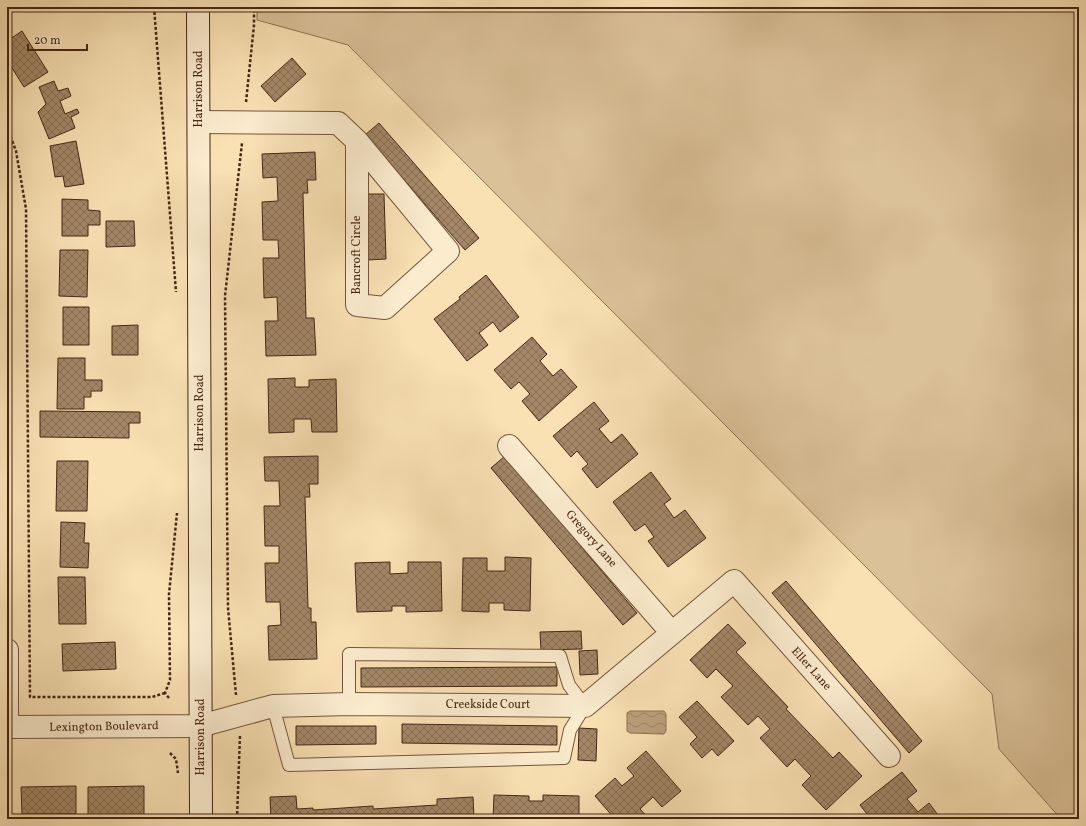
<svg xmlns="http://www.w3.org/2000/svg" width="1086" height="826" font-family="Vollkorn,serif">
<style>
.green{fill:#dbc198;stroke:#907456}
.water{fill:url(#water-waves);stroke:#8d7053}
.building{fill:url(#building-cross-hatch);stroke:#462615}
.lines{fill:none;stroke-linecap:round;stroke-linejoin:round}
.lane-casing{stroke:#73553c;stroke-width:14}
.street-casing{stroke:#73553c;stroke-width:24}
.secondary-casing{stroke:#462615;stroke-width:24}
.path{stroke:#462615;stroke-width:2.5;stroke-dasharray:3 2;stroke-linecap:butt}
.lane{stroke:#fbecce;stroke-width:12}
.street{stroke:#fbecce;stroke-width:22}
.secondary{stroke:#fbecce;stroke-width:22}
.labels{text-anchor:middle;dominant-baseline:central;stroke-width:3;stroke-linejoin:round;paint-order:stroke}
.street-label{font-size:12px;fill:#462615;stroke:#fbecce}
</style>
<defs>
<pattern id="water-waves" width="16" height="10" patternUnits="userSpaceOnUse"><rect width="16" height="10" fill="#bca17d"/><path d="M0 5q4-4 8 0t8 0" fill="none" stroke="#9b8365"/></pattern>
<pattern id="building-cross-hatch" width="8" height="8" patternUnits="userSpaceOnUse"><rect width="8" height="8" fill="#a38767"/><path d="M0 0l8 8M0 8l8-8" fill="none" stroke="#876e54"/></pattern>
</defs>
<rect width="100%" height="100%" fill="#f9e1b3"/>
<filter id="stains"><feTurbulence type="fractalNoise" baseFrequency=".005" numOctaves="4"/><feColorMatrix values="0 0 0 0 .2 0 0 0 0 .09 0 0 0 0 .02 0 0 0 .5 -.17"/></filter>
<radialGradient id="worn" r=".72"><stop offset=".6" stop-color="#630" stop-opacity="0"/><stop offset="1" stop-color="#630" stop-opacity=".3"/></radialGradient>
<!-- green -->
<path class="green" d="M257,7h822v812h-18l-62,-70 -7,-55 -644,-649 -91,-25z"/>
<!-- water -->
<path class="water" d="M630,711h34l2,3v17l-2,3 -34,-1 -3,-2v-18z"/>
<!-- building -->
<path class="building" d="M22,31l26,41 -24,15 -17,-27v-19z
M292,58l14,16 -31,28 -14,-16z
M54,81l4,10 10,-3 3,8 -11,5 5,13 12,-5 2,4 -8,4 4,11 -26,11 -11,-27 8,-8 -7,-17z
M379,123l100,115 -14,12 -100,-115z
M76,141l8,43 -19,3 -2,-11 -8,1 -5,-31z
M315,152l1,28h-9l1,13h-5l3,125h8l2,37 -50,1 -1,-35h13l-1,-24 -13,1 -1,-40h16l-1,-18h-15l-1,-38 16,-1 -1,-24 -14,1 -1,-24z
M365,194h19l2,65 -19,1z
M62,199l26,1v10l12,1v14h-12v11h-26z
M106,221h28l1,25 -29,1z
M60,250h28l-1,47 -28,-1z
M486,275l33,42 -19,15 -7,-10 -14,11 9,12 -21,16 -33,-42 26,-20 -1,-2z
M63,307h26v38h-26z
M138,325v30h-26v-29z
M532,337l15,17 -7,7 13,15 8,-7 16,18 -38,34 -17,-20 8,-7 -11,-12 -8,7 -17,-19z
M58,358h27v22h17v11h-11v6h-7v12h-27z
M295,378v9h14v-7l27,-1 1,53h-25l-1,-13h-17v13l-25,1 -1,-54z
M594,402l15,19 -10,8 12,14 11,-9 16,20 -41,34 -15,-19 6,-5 -11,-13 -6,6 -18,-21z
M40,411l100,1v11h-11v15l-89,-1z
M318,456v28h-9l1,13h-5l3,111h3v14h5l1,37 -48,1 -1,-34 13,-1 -1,-23h-14l-1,-39h14v-17h-14l-1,-40h16l-1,-25h-14l-1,-24z
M505,456l132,157 -14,12 -132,-157z
M57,461h31l-1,50h-31z
M651,472l20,27 -7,5 10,14 11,-8 21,28 -38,29 -20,-26 6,-4 -9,-13 -10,7 -22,-29z
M61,522l24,1 -1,20h5l-1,25 -28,-1z
M505,557l26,1 -1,53 -26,-1v-7h-15v9l-27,-1 1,-53h24v13h18z
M390,562v12l18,-1v-11h33l1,49 -36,1v-6h-14v5l-35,1 -2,-49z
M58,577h27l1,47h-27z
M786,581l136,160 -13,12 -137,-160z
M728,624l18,19 -10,9 52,55 -2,2 47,49 6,-6 23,24 -36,34 -24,-25 9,-9 -16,-17 -8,8 -27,-29 10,-9 -12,-13 -10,9 -27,-28 12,-11 -17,-17 -9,9 -17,-18z
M581,631l1,18 -41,1 -1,-18z
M115,642l1,27 -53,2 -1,-27z
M597,650l1,24 -18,1 -1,-24z
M557,667v19l-196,1v-19z
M697,701l37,40 -16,15 -6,-7 -10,9 -12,-14 7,-7 -18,-20z
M402,724l155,2v19l-155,-2z
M296,726h80v18l-80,1z
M579,728l18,1 -1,32 -18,-1z
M646,751l35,40 -19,16 -9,-10 -13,12 9,10h-34l-20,-23 20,-18 7,8 12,-10 -7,-8z
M902,772l15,19 -10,8 11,13 11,-9 12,16h-70l-11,-14z
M76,786v28h-54l-1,-27z
M144,786v29l-56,1v-29z
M494,795l35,1v5h14v-6l36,1v23h-86z
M296,796l1,13 16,-1v2l60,-4v3l64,-4v-6l36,-2 1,22h-203l-1,-22z"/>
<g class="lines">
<!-- lane casing -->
<g class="lane-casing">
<path id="lane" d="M273,706l16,59 275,-7 6,-28 15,-24 -16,-21 -9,-29 -211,-2v50"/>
</g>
<!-- street casing -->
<g class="street-casing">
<path id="street" d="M199,122l139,1 19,18v164l28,3 63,-57 -91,-110
M509,446l163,187
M7,650v77
M7,727l193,-1 73,-20 76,-2 236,2 149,-125 155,175"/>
</g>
<!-- secondary casing -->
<g class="secondary-casing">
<path id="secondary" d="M198,7l3,812"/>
</g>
<!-- path -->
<path class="path" d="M154,7l22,285
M246,102l8,-77v-18
M7,127l9,24 10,58 4,488h122l13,-4
M236,695l-8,-87 -3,-312 17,-153
M169,698l-4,-5 5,-13 -1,-86 8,-81
M170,753l6,6 2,14
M237,819l3,-84"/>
<!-- lane -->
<use href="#lane" class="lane"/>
<!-- street -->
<use href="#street" class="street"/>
<!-- secondary -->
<use href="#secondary" class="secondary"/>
</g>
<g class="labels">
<!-- street labels -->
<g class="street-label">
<text transform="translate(199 89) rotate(-90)">Harrison Road</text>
<text transform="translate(357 255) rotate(-90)">Bancroft Circle</text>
<text transform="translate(200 413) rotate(-90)">Harrison Road</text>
<text transform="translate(591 539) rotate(49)">Gregory Lane</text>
<text transform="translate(811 669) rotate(48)">Eller Lane</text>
<text x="488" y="705">Creekside Court</text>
<text transform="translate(104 727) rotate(-1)">Lexington Boulevard</text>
<text transform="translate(201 737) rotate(-90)">Harrison Road</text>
</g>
</g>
<!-- margin -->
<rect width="1086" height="826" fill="none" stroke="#f9e1b3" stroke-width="24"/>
<rect x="8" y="8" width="1070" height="810" fill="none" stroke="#462615" stroke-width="2"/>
<rect x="12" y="12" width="1062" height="802" fill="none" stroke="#462615"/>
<!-- scale -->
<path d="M28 44v6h59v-6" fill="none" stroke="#462615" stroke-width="2"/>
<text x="34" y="44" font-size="12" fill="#462615" stroke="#fbecce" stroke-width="3" paint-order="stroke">20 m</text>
<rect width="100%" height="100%" filter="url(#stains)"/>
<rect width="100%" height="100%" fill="url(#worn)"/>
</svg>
